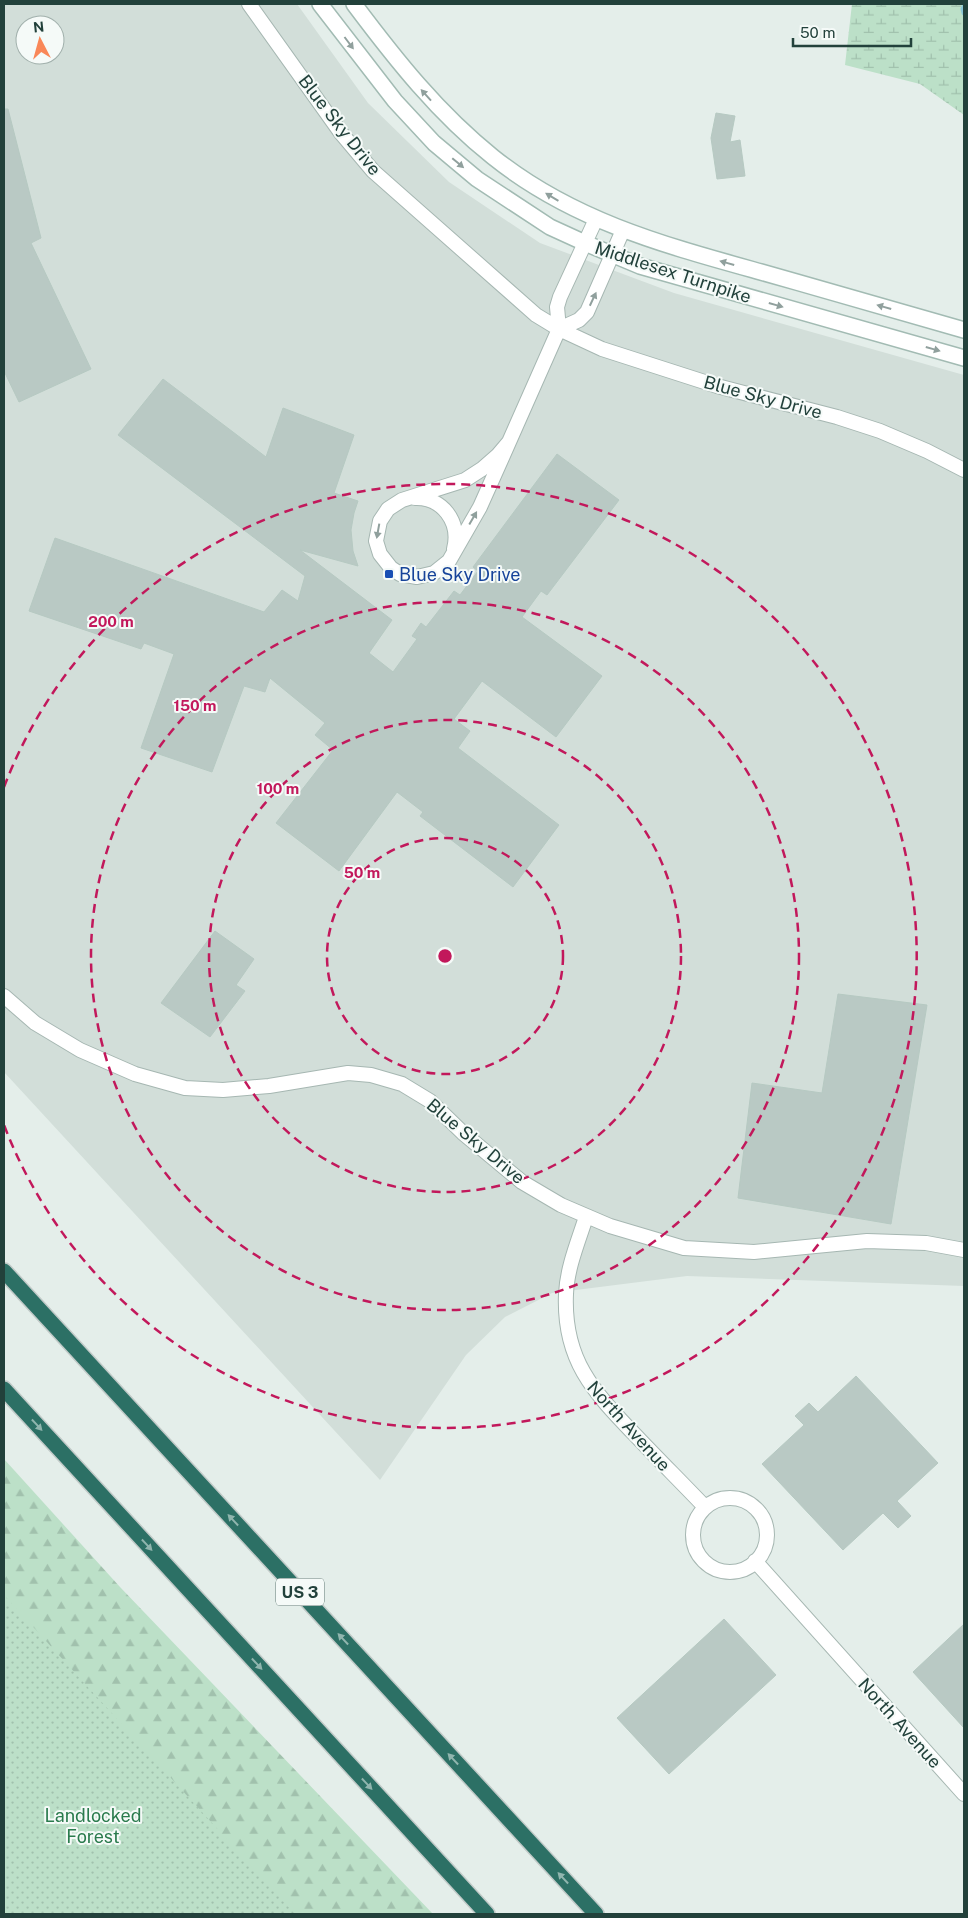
<svg xmlns="http://www.w3.org/2000/svg" width="968" height="1918" font-family="'Public Sans',sans-serif">
<style>
.built{fill:#d2ded9;fill-rule:evenodd}
.forest{fill:url(#forest-firs)}
.wetland{fill:url(#wetland-marsh)}
.park{fill:url(#park-dots)}
.lines{fill:none;stroke-linecap:round;stroke-linejoin:round}
.stream{stroke:#8ac6d6;stroke-width:5}
.building{fill:#b9c9c4;stroke:#b6c9c2}
.street-casing{stroke:#a6b7b2;stroke-width:16}
.secondary-casing{stroke:#a2bbb3;stroke-width:18}
.highway-casing{stroke:#c1cac8;stroke-width:18}
.street{stroke:#fff;stroke-width:14}
.secondary{stroke:#fff;stroke-width:15}
.highway{stroke:#2c7065;stroke-width:15}
.oneway{fill:#90a09d}
.oneway2{fill:#90b5ae}
.ring{fill:none;stroke:#c2185b;stroke-width:2.5;stroke-dasharray:9 6}
.transit-dot{fill:#1a4fb4;stroke:#f5faf8;stroke-width:2}
.labels{text-anchor:middle;dominant-baseline:central;stroke-width:4;stroke-linejoin:round;paint-order:stroke}
.shield{fill:#f5faf8;stroke:#617874;stroke-width:1}
.shield-label{font-size:16px;font-weight:bold;fill:#22413b}
.street-label{font-size:18px;fill:#22413b;stroke:#f5faf8}
.transit-label{font-size:18px;fill:#164399;stroke:#f5faf8;text-anchor:start}
.park-label{font-size:18px;fill:#2a7b4d;stroke:#f5faf8}
.centre{fill:#c2185b;stroke:#f5faf8;stroke-width:2.5}
.ring-label{font-size:15px;text-anchor:middle;font-weight:bold;fill:#c2185b;stroke:#f5faf8;stroke-width:4;stroke-linejoin:round;paint-order:stroke}
</style>
<defs>
<pattern id="forest-firs" width="22" height="20" patternUnits="userSpaceOnUse" patternTransform="scale(1.25)"><rect width="22" height="20" fill="#bce0c8"/><path d="M5 1l3.5 6h-7zM16 11l3.5 6h-7z" fill="#a1c1ad"/></pattern>
<pattern id="wetland-marsh" width="20" height="14" patternUnits="userSpaceOnUse" patternTransform="scale(1.25)"><rect width="20" height="14" fill="#bce0c8"/><path d="M1 5h8M5 5V1M11 12h8M15 12V8" fill="none" stroke="#a1c1ad"/></pattern>
<pattern id="park-dots" width="8" height="8" patternUnits="userSpaceOnUse" patternTransform="scale(1.25)"><rect width="8" height="8" fill="#bce0c8"/><path d="M2 2h.1M6 6h.1" fill="none" stroke="#a1c1ad" stroke-width="1.8" stroke-linecap="round"/></pattern>
</defs>
<rect width="100%" height="100%" fill="#e4eeea"/>
<!-- built -->
<path class="built" d="M4,4h293l71,99 81,79 91,61 134,50 290,82v911l-277,-10 -135,17 -47,24 -39,38 -86,125 -376,-408zM25,25h30v30h-30z"/>
<!-- forest -->
<path class="forest" d="M4,1459l116,128 313,327h-429z"/>
<!-- wetland -->
<path class="wetland" d="M852,4h112v111l-44,-31 -75,-19z"/>
<!-- park -->
<path class="park" d="M4,1595l291,319h-291z"/>
<g class="lines">
<!-- stream -->
<path class="stream" d="M964,7l-1,2 1,4"/>
</g>
<!-- building -->
<path class="building" d="M4,109h4l33,129 -10,5 60,126 -72,33 -15,-31z
M716,113l19,3 -5,26 10,-2 5,36 -28,3 -6,-41z
M163,379l103,78 17,-49 71,27 -20,58 24,8 -4,12 -3,17 2,21 5,15 -58,-16 92,70 -23,33 24,19 24,-33 -5,-3 9,-13 5,4 28,-36 6,4 18,-24 -5,-4 84,-113 62,46 -72,95 -6,-4 -19,26 80,59 -46,61 -74,-56 -28,38 16,12 -12,17 101,77 -46,62 -93,-71 3,-4 -26,-20 -58,79 -63,-48 57,-73 -18,-15 10,-12 -55,-45 -5,14 -21,-6 -32,86 -71,-24 33,-94 -30,-11 -3,6 -112,-38 26,-73 209,74 18,-22 16,11 7,-25 -187,-141z
M215,931l39,28 -18,26 9,6 -35,46 -49,-34z
M838,994l89,11 -36,219 -153,-26 14,-115 70,10z
M856,1376l82,87 -41,38 14,15 -13,12 -15,-15 -40,37 -81,-86 42,-39 -9,-9 14,-13 9,9z
M724,1619l52,56 -107,99 -52,-56z
M964,1624v104l-51,-56z"/>
<g class="lines">
<!-- street casing -->
<g class="street-casing">
<path id="street" d="M249,4l92,129 32,38 163,144 23,14 43,20 115,37 120,31 43,14 47,20 37,19
M559,329l20,-9 8,-8 36,-82
M509,442l-11,13 -16,14 -17,11 -63,20 -14,9 -8,12 -4,20 4,13 11,14 9,6 17,3 17,-4 15,-12 31,-54 29,-65 50,-113 -2,-22 3,-10 36,-78
M415,498c27,-1 46,24 39,51
M4,996l31,27 45,27 55,24 50,14 38,2 46,-4 79,-13 23,2 31,9 28,17 33,32 59,49 39,23 49,21 74,22 70,4 113,-11 59,2 38,7
M586,1217c-8,25 -19,51 -20,77 -3,68 29,99 73,145 22,23 44,45 66,68
M693 1535a37 37 0 1 1 74 0a37 37 0 1 1-74 0Z
M755,1561l209,233"/>
</g>
<!-- secondary casing -->
<g class="secondary-casing">
<path id="secondary" d="M320,4l75,97 39,42 43,36 73,48 35,16 55,23 324,92
M354,4c42,56 84,109 139,153 80,64 171,88 268,115 68,19 136,39 203,58"/>
</g>
<!-- highway casing -->
<g class="highway-casing">
<path id="highway" d="M4,1271l592,643
M4,1389l483,525"/>
</g>
<!-- street -->
<use href="#street" class="street"/>
<!-- secondary -->
<use href="#secondary" class="secondary"/>
<!-- highway -->
<use href="#highway" class="highway"/>
</g>
<!-- one-way arrows -->
<defs><path id="oneway-solid" d="M-6-.8H1V-3.2L6.5 0L1 3.2V.8H-6Z" transform="scale(1.25)"/></defs>
<g class="oneway">
<use href="#oneway-solid" transform="translate(349 43) rotate(53)"/>
<use href="#oneway-solid" transform="translate(426 95) rotate(-132)"/>
<use href="#oneway-solid" transform="translate(458 163) rotate(40)"/>
<use href="#oneway-solid" transform="translate(552 197) rotate(-149)"/>
<use href="#oneway-solid" transform="translate(727 263) rotate(-164)"/>
<use href="#oneway-solid" transform="translate(593 299) rotate(-65)"/>
<use href="#oneway-solid" transform="translate(776 305) rotate(16)"/>
<use href="#oneway-solid" transform="translate(884 307) rotate(-164)"/>
<use href="#oneway-solid" transform="translate(933 349) rotate(16)"/>
<use href="#oneway-solid" transform="translate(473 518) rotate(-60)"/>
<use href="#oneway-solid" transform="translate(378 531) rotate(100)"/>
</g>
<g class="oneway2">
<use href="#oneway-solid" transform="translate(37 1425) rotate(47)"/>
<use href="#oneway-solid" transform="translate(233 1520) rotate(-133)"/>
<use href="#oneway-solid" transform="translate(147 1545) rotate(47)"/>
<use href="#oneway-solid" transform="translate(343 1639) rotate(-133)"/>
<use href="#oneway-solid" transform="translate(257 1664) rotate(47)"/>
<use href="#oneway-solid" transform="translate(453 1759) rotate(-133)"/>
<use href="#oneway-solid" transform="translate(367 1784) rotate(47)"/>
<use href="#oneway-solid" transform="translate(563 1878) rotate(-133)"/>
</g>
<!-- distance rings -->
<g class="ring">
<circle cx="445" cy="956" r="118"/>
<circle cx="445" cy="956" r="236"/>
<circle cx="445" cy="956" r="354"/>
<path d="M4 787A472 472 0 1 1 4 1125"/>
</g>
<!-- markers -->
<rect class="transit-dot" x="384" y="569" width="10" height="10" rx="2.5"/>
<g class="labels">
<!-- shield labels -->
<rect class="shield" x="276" y="1578.5" width="48" height="27" rx="4"/>
<g class="shield-label">
<text x="300" y="1592">US 3</text>
</g>
<!-- street labels -->
<g class="street-label">
<text transform="translate(340 125) rotate(52)">Blue Sky Drive</text>
<text transform="translate(673 272) rotate(18)">Middlesex Turnpike</text>
<text transform="translate(763 397) rotate(15)">Blue Sky Drive</text>
<text transform="translate(476 1141) rotate(40)">Blue Sky Drive</text>
<text transform="translate(629 1426) rotate(48)">North Avenue</text>
<text transform="translate(900 1723) rotate(48)">North Avenue</text>
</g>
<!-- transit labels -->
<g class="transit-label">
<text x="399" y="574">Blue Sky Drive</text>
</g>
<!-- park labels -->
<g class="park-label">
<text x="93" y="1815">Landlocked<tspan x="93" dy="21">Forest</tspan></text>
</g>
</g>
<circle cx="445" cy="956" r="8" class="centre"/>
<g class="ring-label">
<text x="111" y="627">200 m</text>
<text x="195" y="711">150 m</text>
<text x="278" y="794">100 m</text>
<text x="362" y="878">50 m</text>
</g>
<!-- border -->
<rect width="968" height="1918" fill="none" stroke="#22413b" stroke-width="10"/>
<!-- north arrow -->
<g transform="translate(40 40) rotate(354)"><circle r="24" fill="#f5faf8" stroke="#a1b0ac"/>
<path d="M0-4L9 19L0 12L-9 19Z" fill="#f98758"/>
<text y="-8" font-size="14" font-weight="bold" text-anchor="middle" fill="#22413b">N</text>
</g>
<!-- scale -->
<path d="M793 38v8h118v-8" fill="none" stroke="#22413b" stroke-width="2.5"/>
<text x="800" y="38" font-size="15" fill="#22413b" stroke="#f5faf8" stroke-width="4" paint-order="stroke">50 m</text>
</svg>
